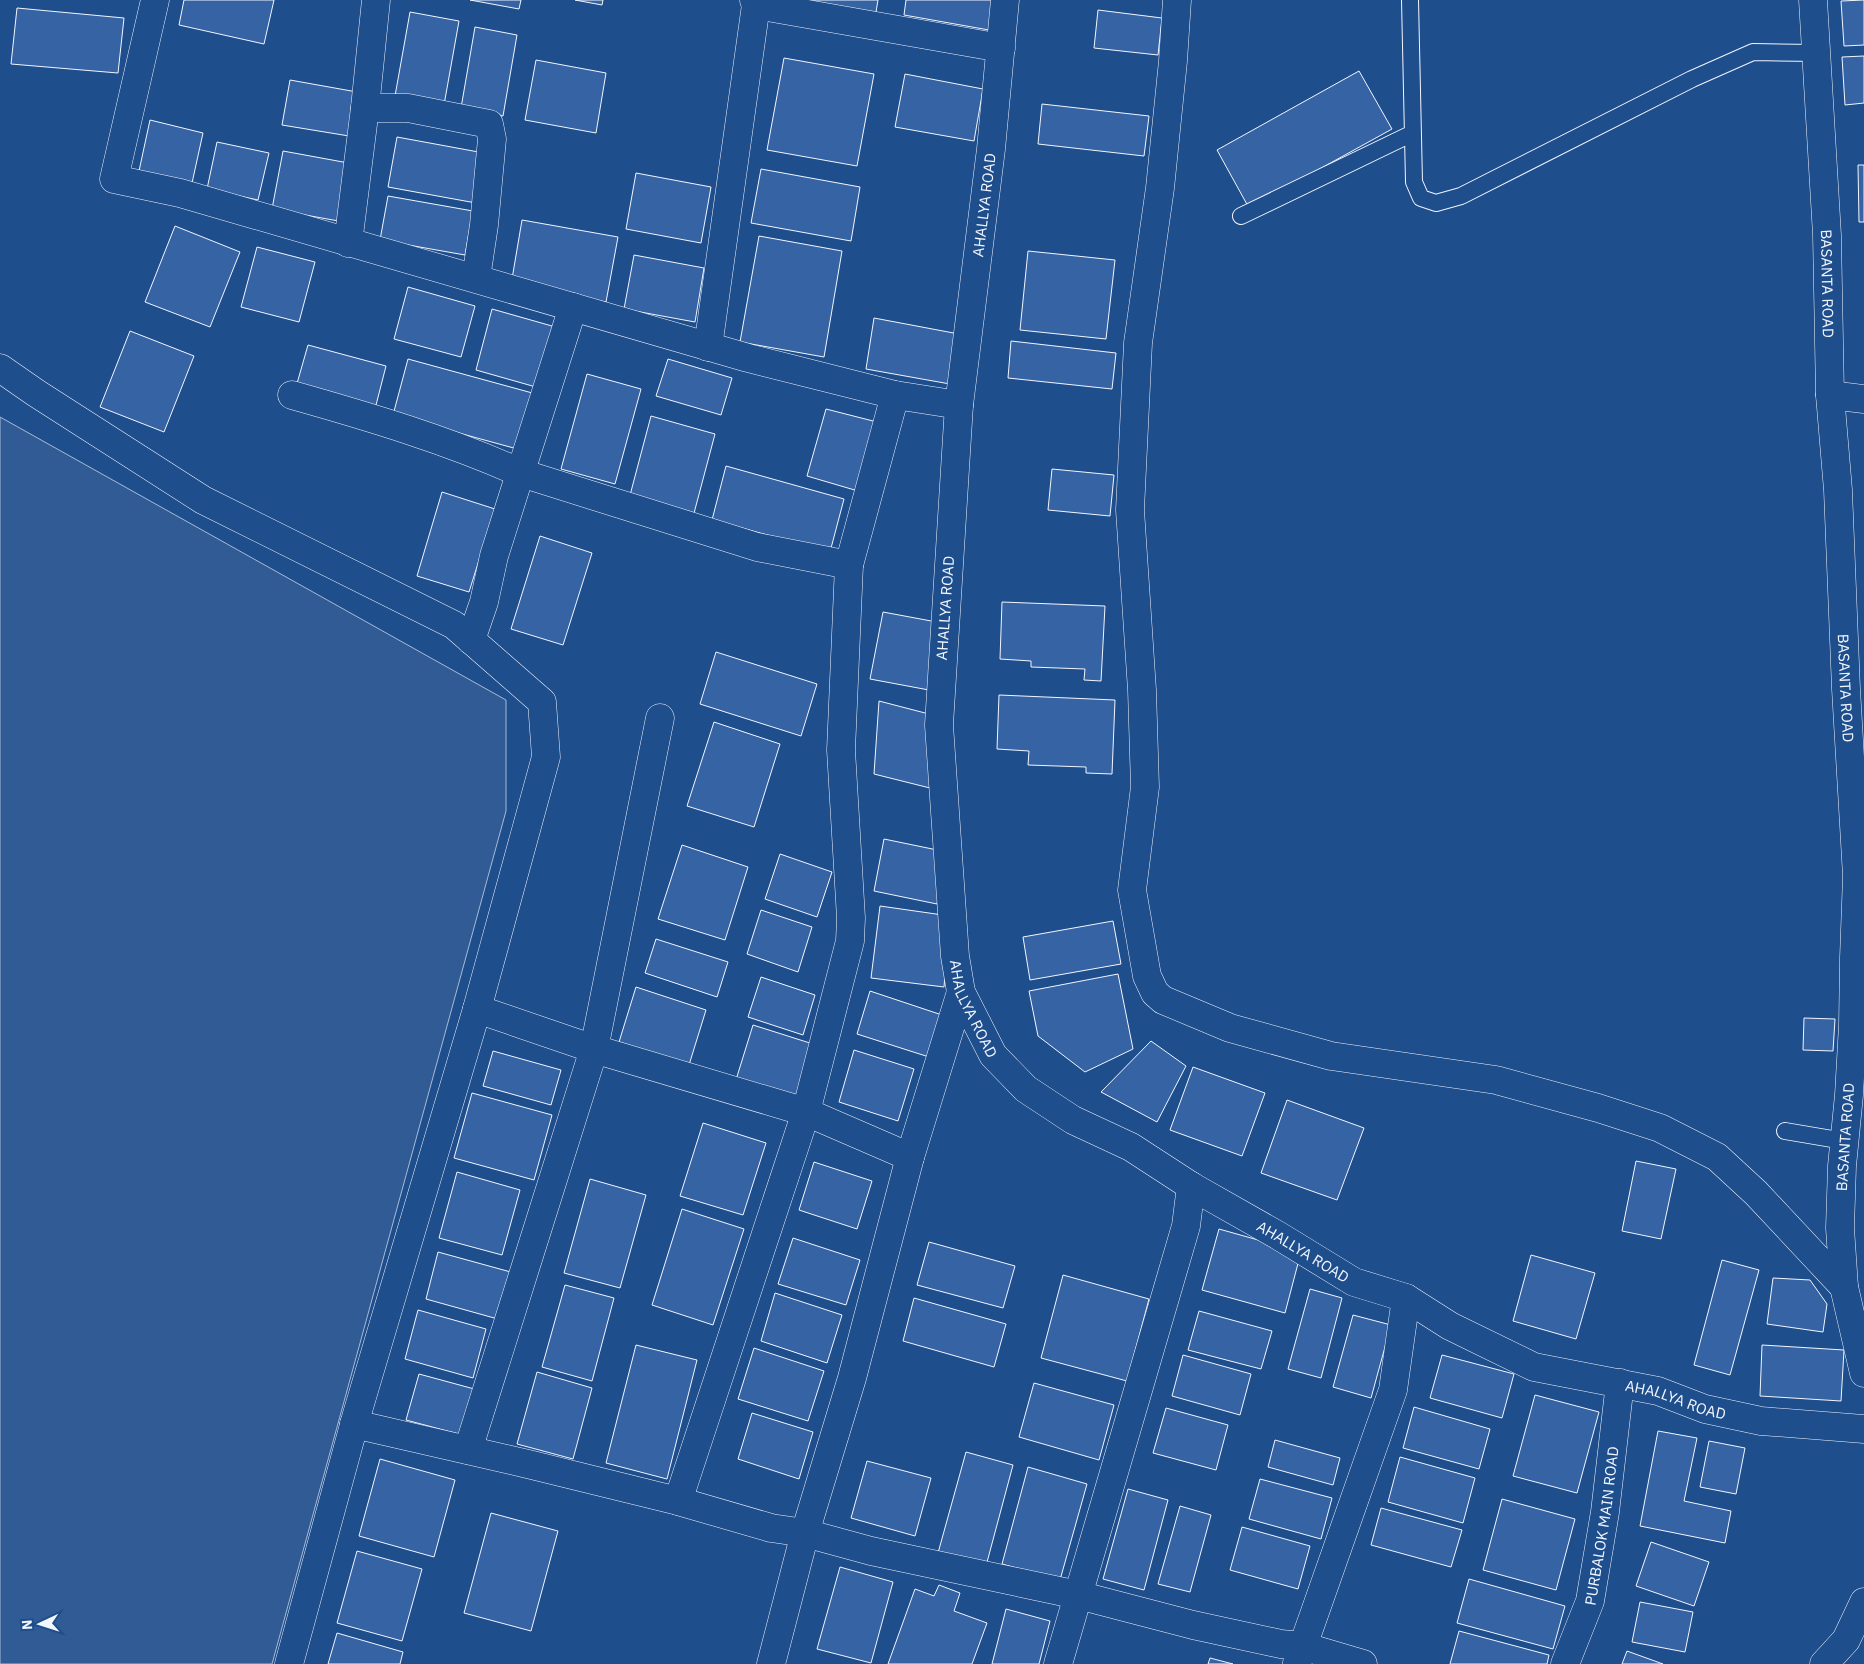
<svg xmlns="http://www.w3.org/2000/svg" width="1864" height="1664" font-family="'IBM Plex Sans',sans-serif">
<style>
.built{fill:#305b95;stroke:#a8bbd7}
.building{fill:#3563a3;stroke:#f2f6ff}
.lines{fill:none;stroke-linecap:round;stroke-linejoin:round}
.service-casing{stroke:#f2f6ff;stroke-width:18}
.minor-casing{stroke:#f2f6ff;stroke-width:29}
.service{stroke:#1f4e8c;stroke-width:16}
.minor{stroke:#1f4e8c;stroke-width:28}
.labels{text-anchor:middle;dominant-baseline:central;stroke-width:4;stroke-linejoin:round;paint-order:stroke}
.street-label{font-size:15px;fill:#f2f6ff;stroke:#1f4e8c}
</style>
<rect width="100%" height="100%" fill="#1f4e8c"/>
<!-- built -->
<path class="built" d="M0,417l506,283v111l-234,853h-272z"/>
<!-- building -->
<path class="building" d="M184,0h90l-10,44 -85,-19z
M470,0h51l-2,9z
M575,0h28l-1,5z
M778,0h100l-3,18z
M906,0h88l-5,30 -85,-15z
M1864,0v45l-20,1 -3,-45z
M17,8l107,10 -6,55 -107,-9z
M1098,10l64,8 -4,37 -64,-7z
M410,12l49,9 -15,84 -49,-9z
M475,27l42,8 -14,81 -42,-8z
M1864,56v47l-19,2 -3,-48z
M784,58l90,16 -17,92 -90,-16z
M536,60l70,13 -10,60 -71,-13z
M1359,71l33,58 -143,79 -32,-58z
M905,74l78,15 -9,52 -79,-14z
M290,80l67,12 -8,44 -67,-11z
M1042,104l107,12 -5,40 -106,-12z
M150,120l53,13 -11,50 -53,-12z
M397,137l87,16 -8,50 -88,-16z
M217,142l52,11 -11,47 -51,-11z
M283,151l71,13 -10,58 -72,-13z
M1858,165h6v57h-5z
M761,169l99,18 -9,54 -100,-18z
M636,173l75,14 -10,56 -75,-14z
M388,196l85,15 -8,44 -85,-15z
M522,220l96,17 -12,65 -95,-17z
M175,226l65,26 -30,75 -65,-25z
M759,236l83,15 -18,106 -84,-15z
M257,247l58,15 -16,60 -58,-15z
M1028,251l87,9 -9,79 -86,-9z
M634,255l70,13 -9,54 -71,-13z
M408,287l67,19 -14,51 -67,-18z
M492,309l67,19 -16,61 -67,-19z
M874,318l85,16 -9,50 -84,-15z
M130,331l64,25 -30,76 -64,-25z
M1011,341l105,12 -4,36 -104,-11z
M308,345l78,21 -11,43 -79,-22z
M408,359l128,35 -15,56 -128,-35z
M668,359l64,19 -11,37 -65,-19z
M587,374l54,15 -26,95 -54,-15z
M826,409l51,13 -19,69 -51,-15z
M651,416l64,18 -22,83 -64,-18z
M726,466l118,33 -14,53 -118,-32z
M1052,469l62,6 -4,41 -62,-6z
M442,492l53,17 -26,83 -52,-16z
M540,536l52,17 -29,92 -52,-16z
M1002,602l103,4 -4,75 -17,-1 1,-11 -54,-2v-6l-31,-2z
M883,612l59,11 -13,67 -59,-11z
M716,652l101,32 -16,52 -101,-32z
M999,695l116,5 -3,74 -26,-1v-6l-58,-2 1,-14 -32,-2z
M879,701l50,13 1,74 -56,-14z
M714,722l66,22 -26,83 -67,-21z
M884,839l63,13 -10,52 -63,-13z
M682,845l66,22 -23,73 -67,-21z
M780,854l52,18 -15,45 -52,-18z
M880,906l70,10 -6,71 -73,-9z
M761,910l51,17 -14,45 -51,-18z
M1113,921l8,43 -91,16 -7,-43z
M656,939l72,23 -11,35 -72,-24z
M1118,974l15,75 -48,23 -47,-36 -9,-45z
M761,977l54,18 -12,40 -55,-18z
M636,987l70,23 -17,55 -70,-23z
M870,991l72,24 -13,42 -72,-23z
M1804,1018l31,1 -2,32 -30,-1z
M753,1025l60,19 -18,58 -60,-19z
M1151,1041l35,25 -29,56 -56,-30z
M854,1050l60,19 -16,52 -59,-19z
M493,1051l68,19 -10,35 -68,-19z
M1193,1067l72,26 -23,63 -72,-26z
M472,1093l80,22 -18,65 -80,-22z
M1287,1100l77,28 -27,72 -76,-27z
M703,1123l63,20 -23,72 -63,-19z
M1636,1161l40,8 -15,70 -39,-8z
M814,1162l58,19 -15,48 -58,-19z
M457,1172l63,18 -18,65 -63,-17z
M590,1179l56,16 -26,93 -56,-15z
M682,1209l62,20 -31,96 -61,-20z
M1219,1229l82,23 -16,61 -83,-23z
M793,1238l67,22 -14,45 -68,-21z
M929,1242l86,24 -12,42 -86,-23z
M438,1252l80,22 -13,47 -79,-22z
M1531,1255l64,18 -19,66 -63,-18z
M1722,1260l37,10 -29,105 -36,-10z
M1063,1275l86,24 -22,82 -86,-23z
M1773,1278l37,2 17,24 -4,28 -56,-8z
M565,1285l49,13 -22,83 -50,-14z
M1310,1289l32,9 -21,80 -33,-9z
M775,1293l67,22 -15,48 -66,-22z
M914,1298l92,26 -12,43 -91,-26z
M418,1310l68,19 -13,49 -68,-19z
M1199,1311l73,20 -11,38 -73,-19z
M1353,1315l38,10 -20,73 -38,-11z
M636,1345l61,15 -30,119 -61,-16z
M1762,1345l82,5 -3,51 -81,-5z
M754,1348l70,23 -16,50 -70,-22z
M1183,1355l68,19 -11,41 -68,-19z
M1442,1355l72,19 -12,44 -72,-20z
M537,1372l55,16 -19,71 -56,-15z
M419,1374l59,16 -12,46 -60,-16z
M1034,1383l80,22 -15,55 -80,-23z
M1535,1395l64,17 -22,81 -64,-17z
M1414,1407l76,22 -11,40 -76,-21z
M1166,1408l62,17 -12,45 -63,-17z
M752,1413l61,19 -14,47 -61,-20z
M1658,1431l39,7 -13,63 47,10 -6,32 -85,-17z
M1275,1440l65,18 -7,27 -65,-18z
M1709,1441l36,7 -9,46 -36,-7z
M966,1452l47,13 -27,101 -48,-13z
M1400,1457l75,21 -12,45 -75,-21z
M380,1459l75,21 -21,77 -75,-21z
M867,1461l64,17 -16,58 -64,-18z
M1028,1467l59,17 -27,96 -58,-16z
M1260,1479l72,19 -11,41 -72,-20z
M1128,1489l40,11 -24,90 -41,-11z
M1502,1499l73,20 -19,71 -73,-20z
M1180,1506l31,9 -21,77 -32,-8z
M1381,1508l81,22 -11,37 -80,-22z
M491,1513l67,18 -27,100 -67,-18z
M1242,1527l68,19 -12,43 -68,-19z
M1651,1542l58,20 -15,44 -58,-20z
M357,1551l65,18 -20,72 -65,-18z
M840,1567l53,15 -22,81 -54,-14z
M1469,1579l96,27 -12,43 -96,-26z
M939,1585l21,8 -6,18 33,12 -15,41h-84l27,-75 19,7z
M1640,1602l53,10 -8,40 -53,-10z
M1006,1609l44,12 -11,43h-47z
M1459,1631l90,24 -2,9h-97z
M337,1633l66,19 -3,12h-72z
M1627,1651l36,13h-41z
M1210,1658l23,6h-25z"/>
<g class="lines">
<!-- service casing -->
<g class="service-casing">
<path id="service" d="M1410,0l4,182 7,16 15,5 25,-7 231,-117 61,-27 63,1
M1241,216l172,-83
M1785,1131l59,10"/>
</g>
<!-- minor casing -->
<g class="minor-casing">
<g id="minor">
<path d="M155,0l-41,179 66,14 568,165 147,37 64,10"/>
<path d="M754,0l2,5 245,43"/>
<path id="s1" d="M1005,0l-14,149 -32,256 -20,320 16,231 6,36 32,63 33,34 47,31 58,27 60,39 88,50 75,46 52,16 44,28 84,41 124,24 47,18 56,12 103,8"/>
<path d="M1177,0l-4,61 -13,127 -22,155 -8,167 12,180 3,97 -13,103 15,86 8,17 8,7 67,28 101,28 165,24 102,28 62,20 57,29 39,36 88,94"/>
<path id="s2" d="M1813,0l14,235 3,160 8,95 8,199 11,187 -3,82 -1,67 -4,70 -7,71 -2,62 4,59 20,86"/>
<path d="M365,108h43l81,16 3,15 -8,86 -8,53"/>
<path d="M348,243l17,-135 11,-108"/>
<path d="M708,347l48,-342"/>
<path d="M0,368l36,25 167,107 251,125 88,77 4,55 -69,252 -120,405 -68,250"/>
<path d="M292,395c78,22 155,45 229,78l236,74 92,18 46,-170"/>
<path d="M1830,395l34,4"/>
<path d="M471,640l13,-38 10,-46 79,-249"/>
<path d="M477,1009l117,40 212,63 104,45"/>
<path d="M354,1424l178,41 146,36 93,27 34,5 66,18 207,44 115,30 88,19 21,2 61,18"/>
<path d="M468,1450l126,-401 66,-331"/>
<path d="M678,1501l128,-389 44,-171 1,-23 -10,-168 8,-185"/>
<path d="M1297,1663l96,-273 13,-92"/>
<path d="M771,1664l34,-131 47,-155 58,-221 51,-165"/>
<path d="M1058,1664l128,-438 5,-40"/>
<path id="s3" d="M1565,1664l25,-63 15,-89 15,-129"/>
<path d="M1824,1664l22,-24 18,-38"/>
</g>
</g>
<!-- service -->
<use href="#service" class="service"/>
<!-- minor -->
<use href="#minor" class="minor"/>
</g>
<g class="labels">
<!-- street labels -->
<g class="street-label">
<text transform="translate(984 205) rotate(-83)">AHALLYA ROAD</text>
<text stroke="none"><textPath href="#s2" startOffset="284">BASANTA ROAD</textPath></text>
<text transform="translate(945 608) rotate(-86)">AHALLYA ROAD</text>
<text stroke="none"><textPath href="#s2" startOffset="689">BASANTA ROAD</textPath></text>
<text stroke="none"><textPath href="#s1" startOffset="1016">AHALLYA ROAD</textPath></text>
<text transform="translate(1845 1137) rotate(-86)">BASANTA ROAD</text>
<text stroke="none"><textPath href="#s1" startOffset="1436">AHALLYA ROAD</textPath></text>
<text stroke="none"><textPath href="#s1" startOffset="1841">AHALLYA ROAD</textPath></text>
<text stroke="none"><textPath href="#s3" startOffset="144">PURBALOK MAIN ROAD</textPath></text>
</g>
</g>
<!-- north arrow -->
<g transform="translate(40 1624) rotate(266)" stroke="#1f4e8c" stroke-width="4" paint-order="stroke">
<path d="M0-4L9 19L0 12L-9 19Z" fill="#f2f6ff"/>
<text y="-8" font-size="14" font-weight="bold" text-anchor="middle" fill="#f2f6ff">N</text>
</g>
</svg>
